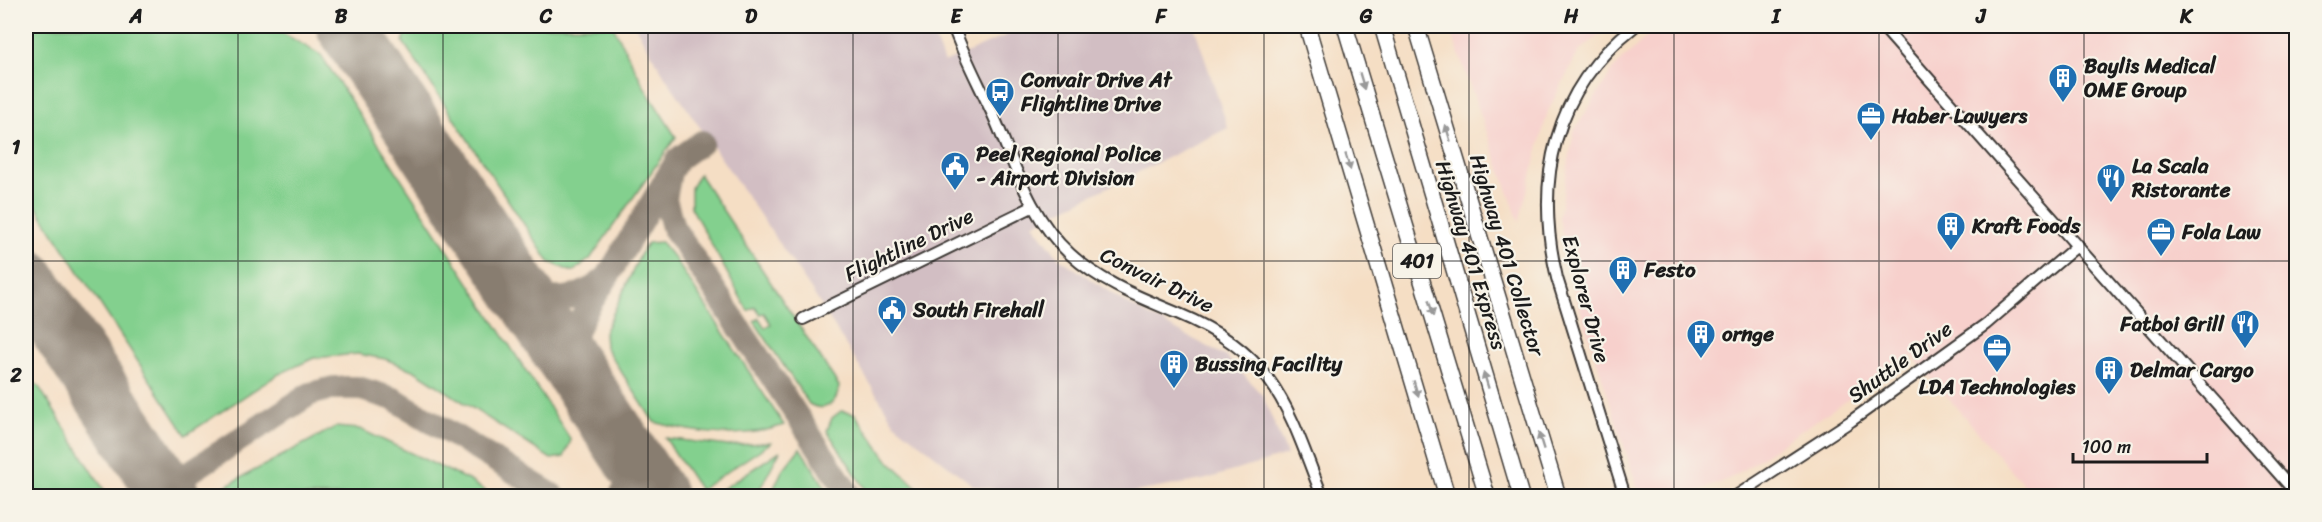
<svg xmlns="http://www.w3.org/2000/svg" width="2322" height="522" font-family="Sriracha,sans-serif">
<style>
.built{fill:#f7d0cc}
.industrial{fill:#d2bec3}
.green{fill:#83d08e;stroke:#507655;stroke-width:1.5}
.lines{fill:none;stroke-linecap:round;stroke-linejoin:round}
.taxiway{stroke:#887d70;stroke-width:24}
.runway{stroke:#887d70;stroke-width:60}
.minor-casing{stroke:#3d3935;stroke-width:14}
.highway-casing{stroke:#3d3935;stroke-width:18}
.minor{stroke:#fff;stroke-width:10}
.highway{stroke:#fff;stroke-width:15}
.oneway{fill:#999}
.grid{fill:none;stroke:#1c1c1c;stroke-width:1.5;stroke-opacity:0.55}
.labels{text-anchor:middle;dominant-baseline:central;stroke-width:4.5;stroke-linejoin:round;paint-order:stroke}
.shield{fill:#f7f3e8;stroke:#5e5c59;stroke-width:1.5}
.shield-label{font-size:20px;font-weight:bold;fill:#1c1c1c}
.poi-label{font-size:21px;font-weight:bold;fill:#1c1c1c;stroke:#f7f3e8;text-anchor:start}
.street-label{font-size:21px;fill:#1c1c1c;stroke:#f7f3e8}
.neatline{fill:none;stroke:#1c1c1c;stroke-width:2}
.grid-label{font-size:20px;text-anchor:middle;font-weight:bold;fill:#1c1c1c}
</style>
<rect width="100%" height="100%" fill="#f7f3e8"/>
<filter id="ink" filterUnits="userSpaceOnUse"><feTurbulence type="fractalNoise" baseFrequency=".0167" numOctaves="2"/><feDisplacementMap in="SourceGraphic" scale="12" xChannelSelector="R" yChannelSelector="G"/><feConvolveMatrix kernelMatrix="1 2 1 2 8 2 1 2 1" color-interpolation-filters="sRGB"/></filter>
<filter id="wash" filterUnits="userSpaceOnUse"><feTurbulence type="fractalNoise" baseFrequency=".008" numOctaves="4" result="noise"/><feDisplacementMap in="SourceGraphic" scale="24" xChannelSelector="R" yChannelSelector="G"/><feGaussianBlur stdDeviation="1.35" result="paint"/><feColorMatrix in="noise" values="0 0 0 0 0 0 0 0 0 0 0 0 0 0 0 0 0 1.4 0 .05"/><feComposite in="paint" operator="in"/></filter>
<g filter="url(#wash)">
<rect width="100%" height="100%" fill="#f5dec4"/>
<!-- built -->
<path class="built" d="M1449,26h162l-32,25 -31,60 -29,111z
M1657,26h639v470h-263l-121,-140 -181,122 -45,18h-46l-66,-206 -15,-72 15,-87 39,-62z"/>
<!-- industrial -->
<path class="industrial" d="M635,26h298l3,16 8,21 83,-37h167l34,102 -195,96 26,34 67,45 101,54 36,39 24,59 -84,25 -91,16h-75l-63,-10 -79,-62 -83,-133 -148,-216z"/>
<!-- green -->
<path class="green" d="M26,26h249l4,5 42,24 250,385 -7,17 -13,2 -136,-88 -30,-12 -27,-5 -44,4 -37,17 -91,60 -160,-244z
M408,26h205l33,64 30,47 -86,122 -16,12h-4l-21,-9 -146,-220z
M699,174l140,212c-1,17 -14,27 -30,18l-55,-83 5,-3 6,10 6,-4 -7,-11 -4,1 -5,-7 -7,4 -57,-104v-19z
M661,242l14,17 109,166c-43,15 -87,9 -130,-3l-49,-75 -1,-14 39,-84 5,-6z
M26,375l13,12 67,106 -7,3h-73z
M841,411l14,3 32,45 39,37h-56l-43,-65 5,-13z
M335,427l25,2 110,52 23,15h-267l-6,-7z
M665,438l63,8 44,-4 -72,48z
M800,448l31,48h-61l12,-25z
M780,451l-24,45h-44z"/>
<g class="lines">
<!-- taxiway -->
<path class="taxiway" d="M341,26l14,12
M670,172l-5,27 8,28 177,269
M466,205l48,72c27,32 66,25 94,-1 -11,18 -26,37 -32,57 -12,40 31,85 51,117
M608,276l70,-117 24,-17
M26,313l58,54
M153,496l157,-102 23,-6h25l36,11 160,97
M620,496l7,-11 -1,-35"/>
<!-- runway -->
<path class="runway" d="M346,26l311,470
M26,278l144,218"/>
</g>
</g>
<g filter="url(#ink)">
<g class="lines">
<!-- minor casing -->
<g class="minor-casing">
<path id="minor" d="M953,26c11,31 27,60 41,91 21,48 36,101 76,137 30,28 69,43 107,59 98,41 110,92 145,183
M1882,26l414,467
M803,319l229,-112
M1625,496l-68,-218c-23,-98 -4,-188 78,-252
M1736,496l115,-75 135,-97 92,-79"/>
</g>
<!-- highway casing -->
<g class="highway-casing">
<path id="highway" d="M1307,26l140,470
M1345,26l142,470
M1382,26l139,470
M1416,26l142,470"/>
</g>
<!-- minor -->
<use href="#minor" class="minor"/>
<!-- highway -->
<use href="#highway" class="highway"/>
</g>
<!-- one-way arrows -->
<defs><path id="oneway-solid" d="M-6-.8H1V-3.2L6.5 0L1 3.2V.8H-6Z" transform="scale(1.5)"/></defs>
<g class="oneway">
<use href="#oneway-solid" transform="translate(1362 81) rotate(73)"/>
<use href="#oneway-solid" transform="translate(1448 133) rotate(-107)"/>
<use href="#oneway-solid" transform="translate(1348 162) rotate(73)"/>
<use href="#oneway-solid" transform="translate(1431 308) rotate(73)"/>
<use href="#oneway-solid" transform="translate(1486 380) rotate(-107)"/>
<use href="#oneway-solid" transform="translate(1416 389) rotate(74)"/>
<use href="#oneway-solid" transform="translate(1541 441) rotate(-107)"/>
</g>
</g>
<!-- grid -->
<path class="grid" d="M238,26v470M443,26v470M648,26v470M853,26v470M1058,26v470M1264,26v470M1469,26v470M1674,26v470M1879,26v470M2084,26v470M26,261h2270"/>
<!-- icons -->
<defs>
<g id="building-pin" transform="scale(1.5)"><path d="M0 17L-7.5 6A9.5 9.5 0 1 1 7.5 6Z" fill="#1f6fb2" stroke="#f7f3e8"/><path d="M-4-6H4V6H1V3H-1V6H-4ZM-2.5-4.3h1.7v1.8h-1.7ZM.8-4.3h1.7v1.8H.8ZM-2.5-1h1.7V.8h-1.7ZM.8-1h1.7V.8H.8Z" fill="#fff"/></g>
<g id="bus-pin" transform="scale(1.5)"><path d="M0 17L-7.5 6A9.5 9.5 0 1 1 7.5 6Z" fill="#1f6fb2" stroke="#f7f3e8"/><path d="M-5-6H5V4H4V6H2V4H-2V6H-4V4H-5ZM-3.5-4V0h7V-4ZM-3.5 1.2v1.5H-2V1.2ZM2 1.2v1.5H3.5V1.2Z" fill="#fff"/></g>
<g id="office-pin" transform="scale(1.5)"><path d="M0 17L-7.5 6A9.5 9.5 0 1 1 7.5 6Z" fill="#1f6fb2" stroke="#f7f3e8"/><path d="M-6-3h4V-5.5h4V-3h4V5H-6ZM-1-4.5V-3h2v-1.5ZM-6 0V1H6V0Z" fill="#fff"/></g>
<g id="civic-pin" transform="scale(1.5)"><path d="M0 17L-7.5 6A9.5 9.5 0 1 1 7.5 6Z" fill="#1f6fb2" stroke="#f7f3e8"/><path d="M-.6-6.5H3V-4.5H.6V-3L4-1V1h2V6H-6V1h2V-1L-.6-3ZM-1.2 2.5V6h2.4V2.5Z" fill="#fff"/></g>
<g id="restaurant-pin" transform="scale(1.5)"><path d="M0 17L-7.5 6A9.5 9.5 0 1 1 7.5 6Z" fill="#1f6fb2" stroke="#f7f3e8"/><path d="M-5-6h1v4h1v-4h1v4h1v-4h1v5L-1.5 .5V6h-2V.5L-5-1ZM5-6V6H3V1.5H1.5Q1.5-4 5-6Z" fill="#fff"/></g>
</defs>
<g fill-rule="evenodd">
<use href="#building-pin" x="2063" y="78"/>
<use href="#bus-pin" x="1000" y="92"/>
<use href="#office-pin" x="1871" y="116"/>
<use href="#civic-pin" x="955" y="166"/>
<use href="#restaurant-pin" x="2111" y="178"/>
<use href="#building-pin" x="1951" y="226"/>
<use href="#office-pin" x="2161" y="232"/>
<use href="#building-pin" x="1623" y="270"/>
<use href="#civic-pin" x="892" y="310"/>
<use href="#restaurant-pin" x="2245" y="324"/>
<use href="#building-pin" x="1701" y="334"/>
<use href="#office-pin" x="1997" y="348"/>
<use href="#building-pin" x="1174" y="364"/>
<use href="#building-pin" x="2109" y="370"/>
</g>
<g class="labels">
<!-- shield labels -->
<rect class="shield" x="1393" y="244" width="48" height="34" rx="4.5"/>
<g class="shield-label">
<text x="1417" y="261">401</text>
</g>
<!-- poi labels -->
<g class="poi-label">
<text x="2084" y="66">Baylis Medical<tspan x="2084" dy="24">OME Group</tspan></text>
<text x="1021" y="80">Convair Drive At<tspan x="1021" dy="24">Flightline Drive</tspan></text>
<text x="1892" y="116">Haber Lawyers</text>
<text x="976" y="154">Peel Regional Police<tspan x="976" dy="24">- Airport Division</tspan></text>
<text x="2132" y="166">La Scala<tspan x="2132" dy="24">Ristorante</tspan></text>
<text x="1972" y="226">Kraft Foods</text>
<text x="2182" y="232">Fola Law</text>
<text x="1644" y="270">Festo</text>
<text x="913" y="310">South Firehall</text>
<text x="2224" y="324" text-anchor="end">Fatboi Grill</text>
<text x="1722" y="334">ornge</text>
<text x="1195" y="364">Bussing Facility</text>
<text x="2130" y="370">Delmar Cargo</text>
<text x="1997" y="387" text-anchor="middle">LDA Technologies</text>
</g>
<!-- street labels -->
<g class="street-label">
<text transform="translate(909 245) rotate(-26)">Flightline Drive</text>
<text transform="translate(1471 255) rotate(73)">Highway 401 Express</text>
<text transform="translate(1507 255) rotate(73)">Highway 401 Collector</text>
<text transform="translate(1157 280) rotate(26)">Convair Drive</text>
<text transform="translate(1586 299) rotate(75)">Explorer Drive</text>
<text transform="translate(1900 362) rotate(-36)">Shuttle Drive</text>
</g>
</g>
<!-- margin -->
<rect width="2322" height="522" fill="none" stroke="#f7f3e8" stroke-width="66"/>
<!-- scale -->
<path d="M2073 453v9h134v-9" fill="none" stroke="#1c1c1c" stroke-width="3"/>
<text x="2082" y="453" font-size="18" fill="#1c1c1c" stroke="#f7f3e8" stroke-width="4.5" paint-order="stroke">100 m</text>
<rect x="33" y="33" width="2256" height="456" class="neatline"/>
<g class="grid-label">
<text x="136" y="23">A</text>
<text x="341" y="23">B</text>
<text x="546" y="23">C</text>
<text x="751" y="23">D</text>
<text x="956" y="23">E</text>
<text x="1161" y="23">F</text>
<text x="1366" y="23">G</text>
<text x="1571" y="23">H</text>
<text x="1776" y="23">I</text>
<text x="1981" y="23">J</text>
<text x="2186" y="23">K</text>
<text x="16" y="154">1</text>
<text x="16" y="382">2</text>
</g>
</svg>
